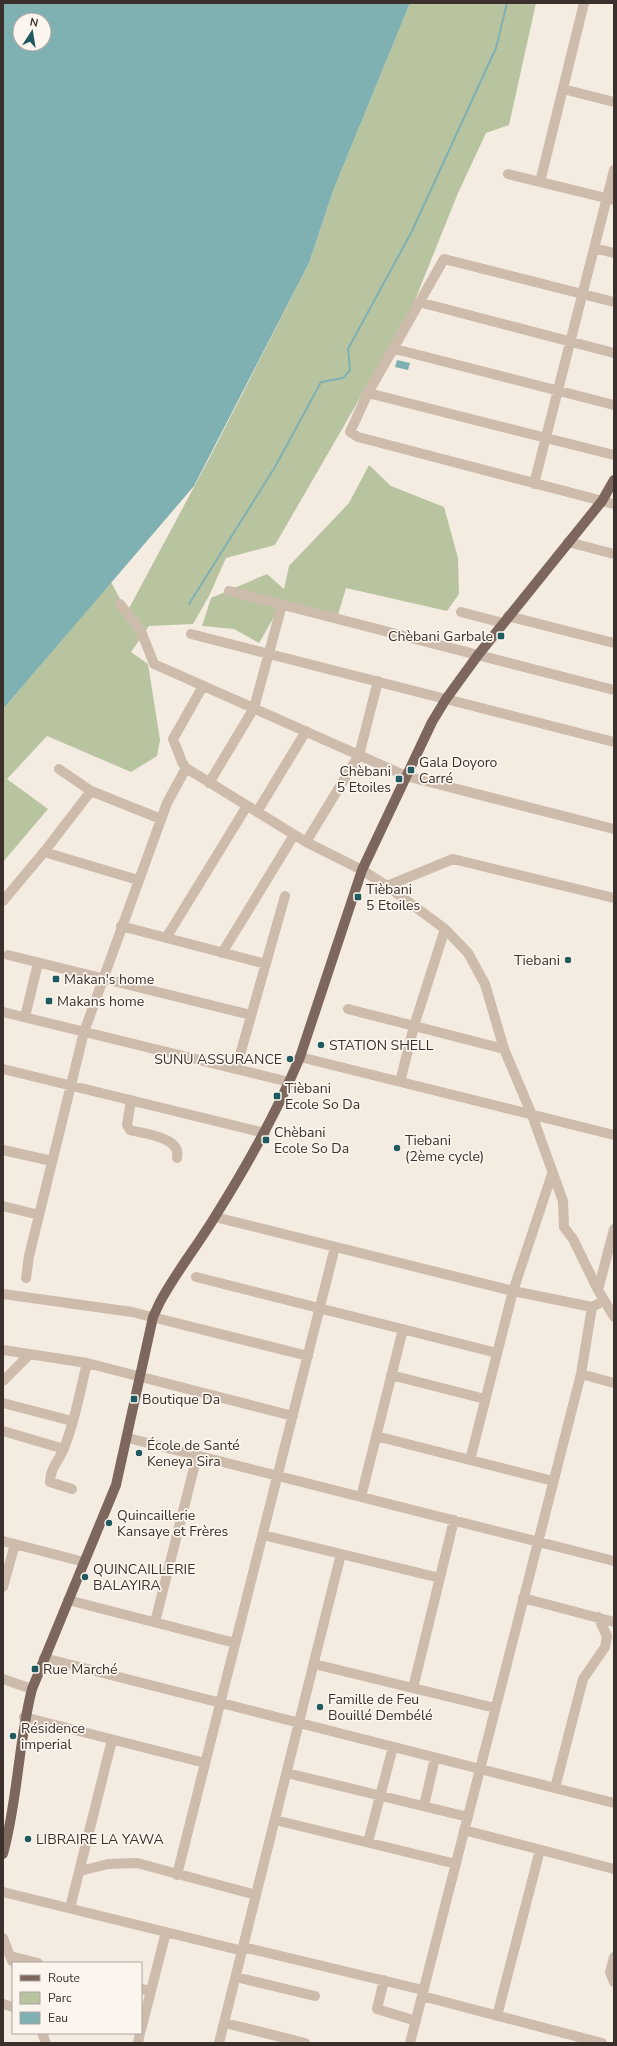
<svg xmlns="http://www.w3.org/2000/svg" width="617" height="2046" font-family="'Nunito Sans',sans-serif">
<style>
.green{fill:#b8c4a0}
.water{fill:#7fb0b2;fill-rule:evenodd}
.lines{fill:none;stroke-linecap:round;stroke-linejoin:round}
.stream{stroke:#7fb0b2;stroke-width:2}
.minor{stroke:#cdbbac;stroke-width:10}
.major{stroke:#7d675c;stroke-width:10}
.poi-dot{fill:#1f5a5e;stroke:#fbf5ee;stroke-width:1.5}
.labels{text-anchor:middle;dominant-baseline:central;stroke-width:3.5;stroke-linejoin:round;paint-order:stroke}
.poi-label{font-size:14px;fill:#3b302b;stroke:#fbf5ee;text-anchor:start}
</style>
<rect width="100%" height="100%" fill="#f4ebe1"/>
<!-- green -->
<path class="green" d="M410,3h126l-27,122 -23,8 -28,60 -47,117 -136,235 -49,13 -17,38 -16,28 -44,2 -18,26 17,12 12,76 -3,16 -26,16 -84,-36 -40,43 41,30 -45,53v-153l108,-127 16,30 82,-153 100,-196 24,-72z
M369,465l22,21 53,21 14,51 1,36 -12,17 -101,-23 -8,27 -60,-5 -19,33 -25,-14 -32,-3 9,-28 56,-24 17,15 5,-23 60,-63z"/>
<!-- water -->
<path class="water" d="M3,3h407l-77,188 -24,72 -115,223 -191,223zM20,20h24v24h-24z
M397,360l13,3 -2,7 -13,-3z"/>
<g class="lines">
<!-- stream -->
<path class="stream" d="M189,604l86,-137 46,-85 22,-4 7,-8 -2,-21 64,-118 84,-183 11,-45"/>
<!-- minor -->
<path class="minor" d="M563,89l51,13
M508,174l106,26
M540,182l44,-179
M594,248l20,5
M419,302l195,51
M614,302l-170,-43 -76,134 -18,39 8,5 256,67
M395,349l219,56
M368,393l246,62
M534,484l80,-314
M568,542l46,12
M229,591l385,99
M120,604l21,27 13,33 252,112 208,53
M461,612l42,11
M508,616l106,27
M191,634l423,108
M203,686l-30,53 9,23 4,6 120,74 56,28 25,16 58,43 23,24 17,31 19,65 28,66 31,86 1,26 9,12 25,51 16,27
M59,769l32,22 70,28
M209,783l45,-75 28,-103
M257,812l49,-81
M306,842l53,-87 19,-74
M44,852l94,28
M387,886l66,-27 161,39
M3,901l41,-49 47,-61
M121,926l145,38
M166,938l81,-132
M222,953l72,-118
M8,955l243,60
M348,1009l156,40
M3,1012l286,70
M25,1017l13,-54
M300,1057l314,78
M3,1069l262,64
M236,1069l49,-173
M400,1082l14,-56 31,-97
M131,1100l-4,25 3,5c14,4 52,7 47,28
M3,1150l49,11
M3,1206l36,9
M215,1217l298,74 79,16 6,-3
M196,1277l301,76
M26,1278l3,-22 55,-224 83,-229 19,-35
M598,1290l16,-61
M3,1294l129,18 176,44
M3,1350l84,13 206,53
M581,1374l33,9
M391,1375l94,24
M3,1381l26,-26
M3,1403l69,18
M3,1431l61,18
M376,1436l177,45
M128,1438l486,123
M470,1460l43,-169 39,-117
M72,1489l-22,-7c0,-14 9,-21 14,-34 11,-26 16,-57 23,-85
M361,1497l42,-168
M263,1535l177,43
M3,1541l81,21
M3,1587l12,-43
M523,1598l91,24
M68,1600l167,43
M155,1622l42,-166
M44,1658l570,145
M314,1664l181,44
M3,1679l29,10
M413,1688l41,-168
M24,1717l181,46
M287,1773l181,44
M555,1788l28,-109 22,-32 2,-11 -9,-19
M424,1806l11,-48
M275,1820l181,44
M464,1830l150,39
M368,1842l25,-95
M80,1871l28,-7 29,-1 119,32
M177,1875l158,-628
M3,1892l240,59
M70,1908l42,-168
M3,1938l9,23
M243,1947l180,43
M10,1956l28,7
M614,1957l-4,15 4,10
M236,1977l79,19
M384,1980l-7,29 39,12
M141,1989l10,2
M422,1996l180,47
M3,2004l10,3
M497,2016l43,-166
M225,2023l80,20
M141,2030l25,-98
M42,2033l4,10
M138,2043l2,-10
M219,2043l122,-489
M410,2043l171,-669 11,-67"/>
<!-- major -->
<path class="major" d="M3,1854c15,-54 15,-111 29,-165l84,-204 37,-168 7,-15c16,-30 38,-57 56,-87 32,-51 61,-103 84,-158l62,-187 70,-148 14,-23 32,-44 124,-154 12,-21"/>
</g>
<!-- markers -->
<g class="poi-dot">
<rect x="497" y="632" width="8" height="8" rx="2"/>
<rect x="407" y="766" width="8" height="8" rx="2"/>
<rect x="395" y="775" width="8" height="8" rx="2"/>
<rect x="354" y="893" width="8" height="8" rx="2"/>
<circle cx="568" cy="960" r="4"/>
<rect x="52" y="975" width="8" height="8" rx="2"/>
<rect x="45" y="997" width="8" height="8" rx="2"/>
<circle cx="321" cy="1045" r="4"/>
<circle cx="290" cy="1059" r="4"/>
<rect x="273" y="1092" width="8" height="8" rx="2"/>
<rect x="262" y="1136" width="8" height="8" rx="2"/>
<circle cx="397" cy="1148" r="4"/>
<rect x="130" y="1395" width="8" height="8" rx="2"/>
<circle cx="139" cy="1453" r="4"/>
<circle cx="109" cy="1523" r="4"/>
<circle cx="85" cy="1577" r="4"/>
<rect x="31" y="1665" width="8" height="8" rx="2"/>
<circle cx="320" cy="1707" r="4"/>
<circle cx="13" cy="1736" r="4"/>
<circle cx="28" cy="1839" r="4"/>
</g>
<g class="labels">
<!-- poi labels -->
<g class="poi-label">
<text x="493" y="636" text-anchor="end">Chèbani Garbale</text>
<text x="419" y="762">Gala Doyoro<tspan x="419" dy="16">Carré</tspan></text>
<text x="391" y="771" text-anchor="end">Chèbani<tspan x="391" dy="16">5 Etoiles</tspan></text>
<text x="366" y="889">Tièbani<tspan x="366" dy="16">5 Etoiles</tspan></text>
<text x="560" y="960" text-anchor="end">Tiebani</text>
<text x="64" y="979">Makan's home</text>
<text x="57" y="1001">Makans home</text>
<text x="329" y="1045">STATION SHELL</text>
<text x="282" y="1059" text-anchor="end">SUNU ASSURANCE</text>
<text x="285" y="1088">Tièbani<tspan x="285" dy="16">Ecole So Da</tspan></text>
<text x="274" y="1132">Chèbani<tspan x="274" dy="16">Ecole So Da</tspan></text>
<text x="405" y="1140">Tiebani<tspan x="405" dy="16">(2ème cycle)</tspan></text>
<text x="142" y="1399">Boutique Da</text>
<text x="147" y="1445">École de Santé<tspan x="147" dy="16">Keneya Sira</tspan></text>
<text x="117" y="1515">Quincaillerie<tspan x="117" dy="16">Kansaye et Frères</tspan></text>
<text x="93" y="1569">QUINCAILLERIE<tspan x="93" dy="16">BALAYIRA</tspan></text>
<text x="43" y="1669">Rue Marché</text>
<text x="328" y="1699">Famille de Feu<tspan x="328" dy="16">Bouillé Dembélé</tspan></text>
<text x="21" y="1728">Résidence<tspan x="21" dy="16">imperial</tspan></text>
<text x="36" y="1839">LIBRAIRE LA YAWA</text>
</g>
</g>
<!-- border -->
<rect width="617" height="2046" fill="none" stroke="#3b302b" stroke-width="8"/>
<!-- legend -->
<rect x="12" y="1962" width="130" height="72" fill="#fbf5ee" stroke="#aea6a0"/>
<rect x="20" y="1975" width="20" height="6" fill="#7d675c" stroke="#aea6a0"/>
<text x="48" y="1982" font-size="12" fill="#3b302b">Route</text>
<rect x="20" y="1992" width="20" height="12" fill="#b8c4a0" stroke="#aea6a0"/>
<text x="48" y="2002" font-size="12" fill="#3b302b">Parc</text>
<rect x="20" y="2012" width="20" height="12" fill="#7fb0b2" stroke="#aea6a0"/>
<text x="48" y="2022" font-size="12" fill="#3b302b">Eau</text>
<!-- north arrow -->
<g transform="translate(32 32) rotate(12)"><circle r="19" fill="#fbf5ee" stroke="#aea6a0"/>
<path d="M0-3L7 15L0 10L-7 15Z" fill="#1f5a5e"/>
<text y="-6" font-size="11" font-weight="bold" text-anchor="middle" fill="#3b302b">N</text>
</g>
</svg>
